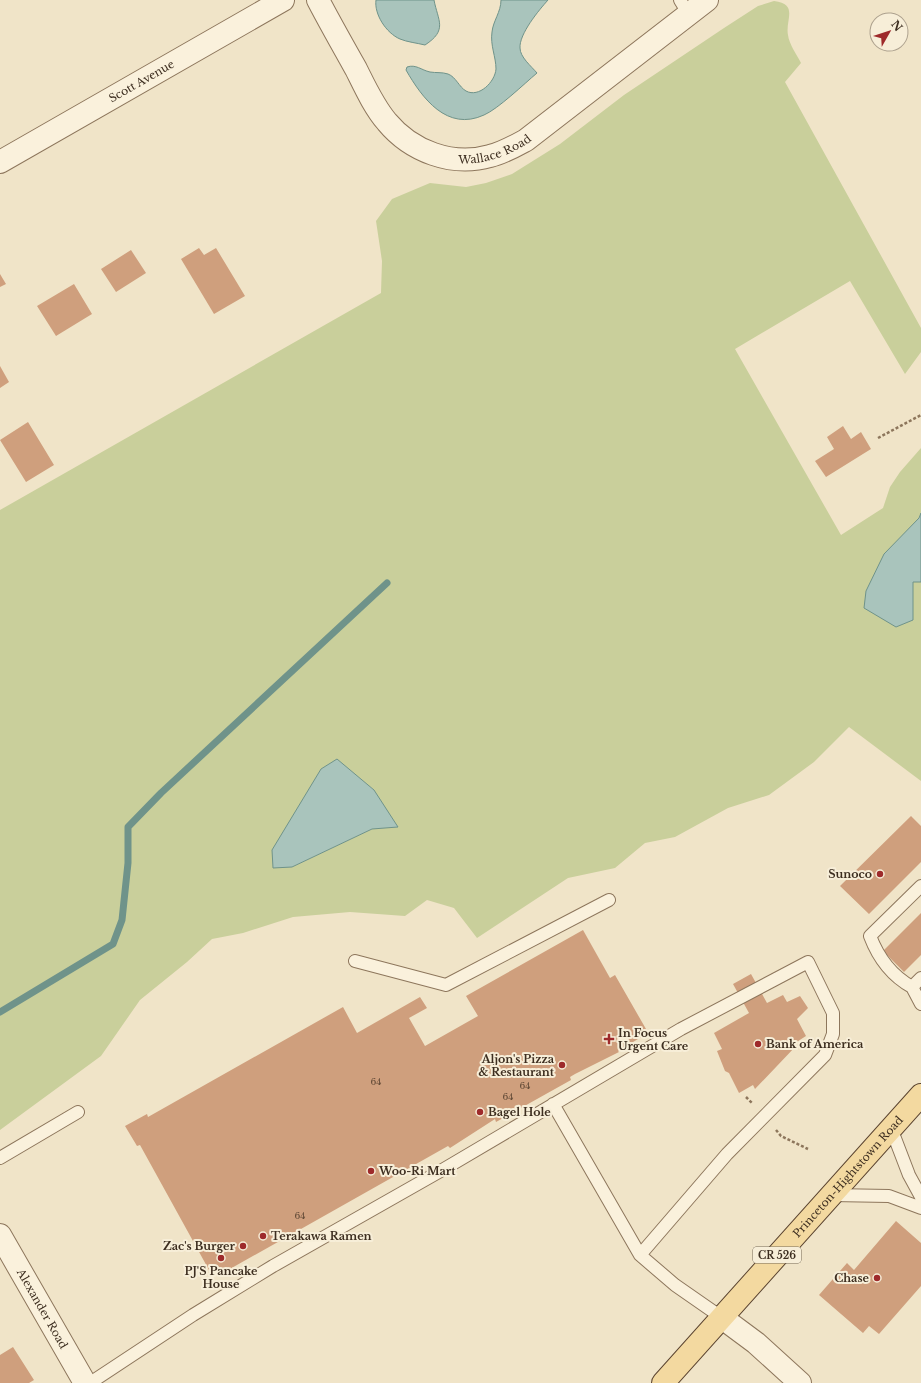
<svg xmlns="http://www.w3.org/2000/svg" width="921" height="1383" font-family="'Libre Baskerville',serif">
<style>
.green{fill:#c9cf9b;fill-rule:evenodd}
.water{fill:#a9c4bc;stroke:#6f938a}
.lines{fill:none;stroke-linecap:round;stroke-linejoin:round}
.stream{stroke:#6f938a;stroke-width:7}
.building{fill:#cf9f7d}
.service-casing{stroke:#8d765c;stroke-width:14}
.minor-casing{stroke:#8d765c;stroke-width:24}
.tertiary-casing{stroke:#8d765c;stroke-width:24}
.primary-casing{stroke:#5b4430;stroke-width:24}
.path{stroke:#8d765c;stroke-width:2.5;stroke-dasharray:3 2;stroke-linecap:butt}
.service{stroke:#faf1dc;stroke-width:12}
.minor{stroke:#faf1dc;stroke-width:22}
.tertiary{stroke:#faf1dc;stroke-width:22}
.primary{stroke:#f3d9a0;stroke-width:22}
.poi-dot{fill:#9e2a2b;stroke:#f7eed8;stroke-width:1.5}
.labels{text-anchor:middle;dominant-baseline:central;stroke-width:4;stroke-linejoin:round;paint-order:stroke}
.number-label{font-size:9px;fill:#624a37}
.shield{fill:#f7eed8;stroke:#756857;stroke-width:1}
.shield-label{font-size:10px;font-weight:bold;fill:#3d2e20}
.street-label{font-size:11px;fill:#3d2e20;stroke:#f7eed8}
.poi-label{font-size:11px;font-weight:bold;fill:#3d2e20;stroke:#f7eed8;text-anchor:start}
</style>
<rect width="100%" height="100%" fill="#f0e4c8"/>
<!-- green -->
<path class="green" d="M774,1c25,3 11,19 14,34 1,9 9,20 13,28l-16,19 136,246v24l-16,22 -55,-93 -115,68 106,186 42,-27 7,-21 10,-15 21,-24v65l-25,114 16,-7 1,-38h8v199l-72,-54 -35,35 -45,33 -41,13 -53,29 -30,6 -30,25 -47,10 -91,60 -23,-30 -27,-8 -22,16 -55,-4 -57,5 -50,16 -31,6 -25,23 -47,38 -39,56 -101,74v-620l381,-217 1,-32 -6,-40 16,-22 38,-16 36,4 20,-4 26,-9 48,-30 64,-49 100,-67 34,-22zM337,760l37,30 -2,39 -80,38 29,-98z"/>
<!-- water -->
<path class="water" d="M376,0h58c4,21 14,30 -9,45 -8,-2 -18,-3 -25,-6 -14,-6 -26,-25 -24,-39z
M501,0h47c-9,10 -29,34 -28,48 0,9 11,18 17,25 -13,11 -39,36 -53,42 -37,17 -62,-17 -78,-45l1,-3c9,-3 14,3 23,5 6,1 12,0 18,2 8,3 11,13 18,17 13,7 29,-9 30,-22 0,-12 -6,-24 -4,-37 1,-11 9,-20 9,-32z
M921,513v69h-8v38l-17,7 -32,-19 2,-17 18,-37 35,-36z
M337,759l37,31 24,37 -26,2 -80,38 -19,1 -1,-18 49,-81z"/>
<g class="lines">
<!-- stream -->
<path class="stream" d="M0,1012l113,-68 9,-24 6,-57v-36l33,-34 226,-210"/>
</g>
<!-- building -->
<path class="building" d="M199,248l5,7 12,-7 29,48 -31,18 -33,-55z
M131,250l15,23 -30,19 -15,-23z
M0,274l6,10 -6,3z
M74,284l18,30 -36,22 -19,-30z
M0,366l9,16 -9,6z
M28,422l26,43 -28,17 -26,-42z
M843,426l8,13 10,-7 10,17 -45,28 -11,-16 19,-12 -7,-12z
M911,816l10,10v36l-52,52 -29,-28z
M921,913v42l-17,17 -21,-21z
M583,930l27,48 5,-3 31,54 -6,4 3,3 -25,15 1,1 -44,22 -5,3 1,3 -75,42 -1,-3 -45,29 -2,-2 -227,128 -12,-4 -69,-125 -3,1 -12,-20 22,-12 1,3 195,-110 14,26 63,-36 7,11 -18,10 16,28 53,-30 -12,-20z
M751,974l16,29 16,-8 4,7 13,-6 8,12 -11,11 9,17 -11,7 1,3 -41,43 -2,-4 -14,8 -10,-20 -4,-2 -8,-20 5,-2 -8,-16 35,-20 -16,-29z
M896,1221l25,22v43l-42,48 -10,-8 -6,7 -44,-38 28,-32 7,7z
M13,1347l21,33 -5,3h-29v-28z"/>
<g class="lines">
<!-- service casing -->
<g class="service-casing">
<path id="service" d="M680,0l8,13
M355,961l91,24 163,-85
M921,978l-9,9 9,17
M912,987c-20,-11 -34,-30 -42,-51l51,-50
M553,1104l87,151 35,30 46,32
M891,1128l18,47 12,22
M0,1158l78,-46
M832,1195l57,1 32,12
M90,1383l103,-68 80,-49 171,-97 237,-140 127,-67 25,51v21l-8,21 -98,99 -87,101"/>
</g>
<!-- minor casing -->
<g class="minor-casing">
<g id="minor">
<path id="s1" d="M318,0c12,23 25,46 38,69 9,18 18,38 31,53 24,29 65,45 103,34 13,-3 25,-10 36,-16l181,-140"/>
<path id="s2" d="M0,162l283,-162"/>
<path d="M721,1317l35,26 44,40"/>
</g>
</g>
<!-- tertiary casing -->
<g class="tertiary-casing">
<g id="tertiary">
<path id="s3" d="M0,1235l85,148"/>
</g>
</g>
<!-- primary casing -->
<g class="primary-casing">
<g id="primary">
<path id="s4" d="M663,1383l258,-288"/>
</g>
</g>
<!-- path -->
<path class="path" d="M878,438l43,-23
M746,1097l7,7
M776,1130l5,6 27,13"/>
<!-- service -->
<use href="#service" class="service"/>
<!-- minor -->
<use href="#minor" class="minor"/>
<!-- tertiary -->
<use href="#tertiary" class="tertiary"/>
<!-- primary -->
<use href="#primary" class="primary"/>
</g>
<!-- markers -->
<g class="poi-dot">
<circle cx="880" cy="874" r="4"/>
<path d="M607 1033h4v4h4v4h-4v4h-4v-4h-4v-4h4z"/>
<circle cx="758" cy="1044" r="4"/>
<circle cx="562" cy="1065" r="4"/>
<circle cx="480" cy="1112" r="4"/>
<circle cx="371" cy="1171" r="4"/>
<circle cx="263" cy="1236" r="4"/>
<circle cx="243" cy="1246" r="4"/>
<circle cx="221" cy="1258" r="4"/>
<circle cx="877" cy="1278" r="4"/>
</g>
<g class="labels">
<!-- number labels -->
<g class="number-label">
<text x="376" y="1081">64</text>
<text x="525" y="1085">64</text>
<text x="508" y="1096">64</text>
<text x="300" y="1215">64</text>
</g>
<!-- shield labels -->
<rect class="shield" x="753" y="1247" width="48" height="16" rx="3"/>
<g class="shield-label">
<text x="777" y="1255">CR 526</text>
</g>
<!-- street labels -->
<g class="street-label">
<text stroke="none"><textPath href="#s2" startOffset="163">Scott Avenue</textPath></text>
<text stroke="none"><textPath href="#s1" startOffset="261">Wallace Road</textPath></text>
<text stroke="none"><textPath href="#s4" startOffset="277">Princeton-Hightstown Road</textPath></text>
<text stroke="none"><textPath href="#s3" startOffset="85">Alexander Road</textPath></text>
</g>
<!-- poi labels -->
<g class="poi-label">
<text x="872" y="874" text-anchor="end">Sunoco</text>
<text x="618" y="1033">In Focus<tspan x="618" dy="13">Urgent Care</tspan></text>
<text x="766" y="1044">Bank of America</text>
<text x="554" y="1059" text-anchor="end">Aljon's Pizza<tspan x="554" dy="13">&amp; Restaurant</tspan></text>
<text x="488" y="1112">Bagel Hole</text>
<text x="379" y="1171">Woo-Ri Mart</text>
<text x="271" y="1236">Terakawa Ramen</text>
<text x="235" y="1246" text-anchor="end">Zac's Burger</text>
<text x="221" y="1271" text-anchor="middle">PJ'S Pancake<tspan x="221" dy="13">House</tspan></text>
<text x="869" y="1278" text-anchor="end">Chase</text>
</g>
</g>
<!-- north arrow -->
<g transform="translate(889 32) rotate(51)"><circle r="19" fill="#f7eed8" stroke="#ada18e"/>
<path d="M0-3L7 15L0 10L-7 15Z" fill="#9e2a2b"/>
<text y="-6" font-size="11" font-weight="bold" text-anchor="middle" fill="#3d2e20">N</text>
</g>
</svg>
